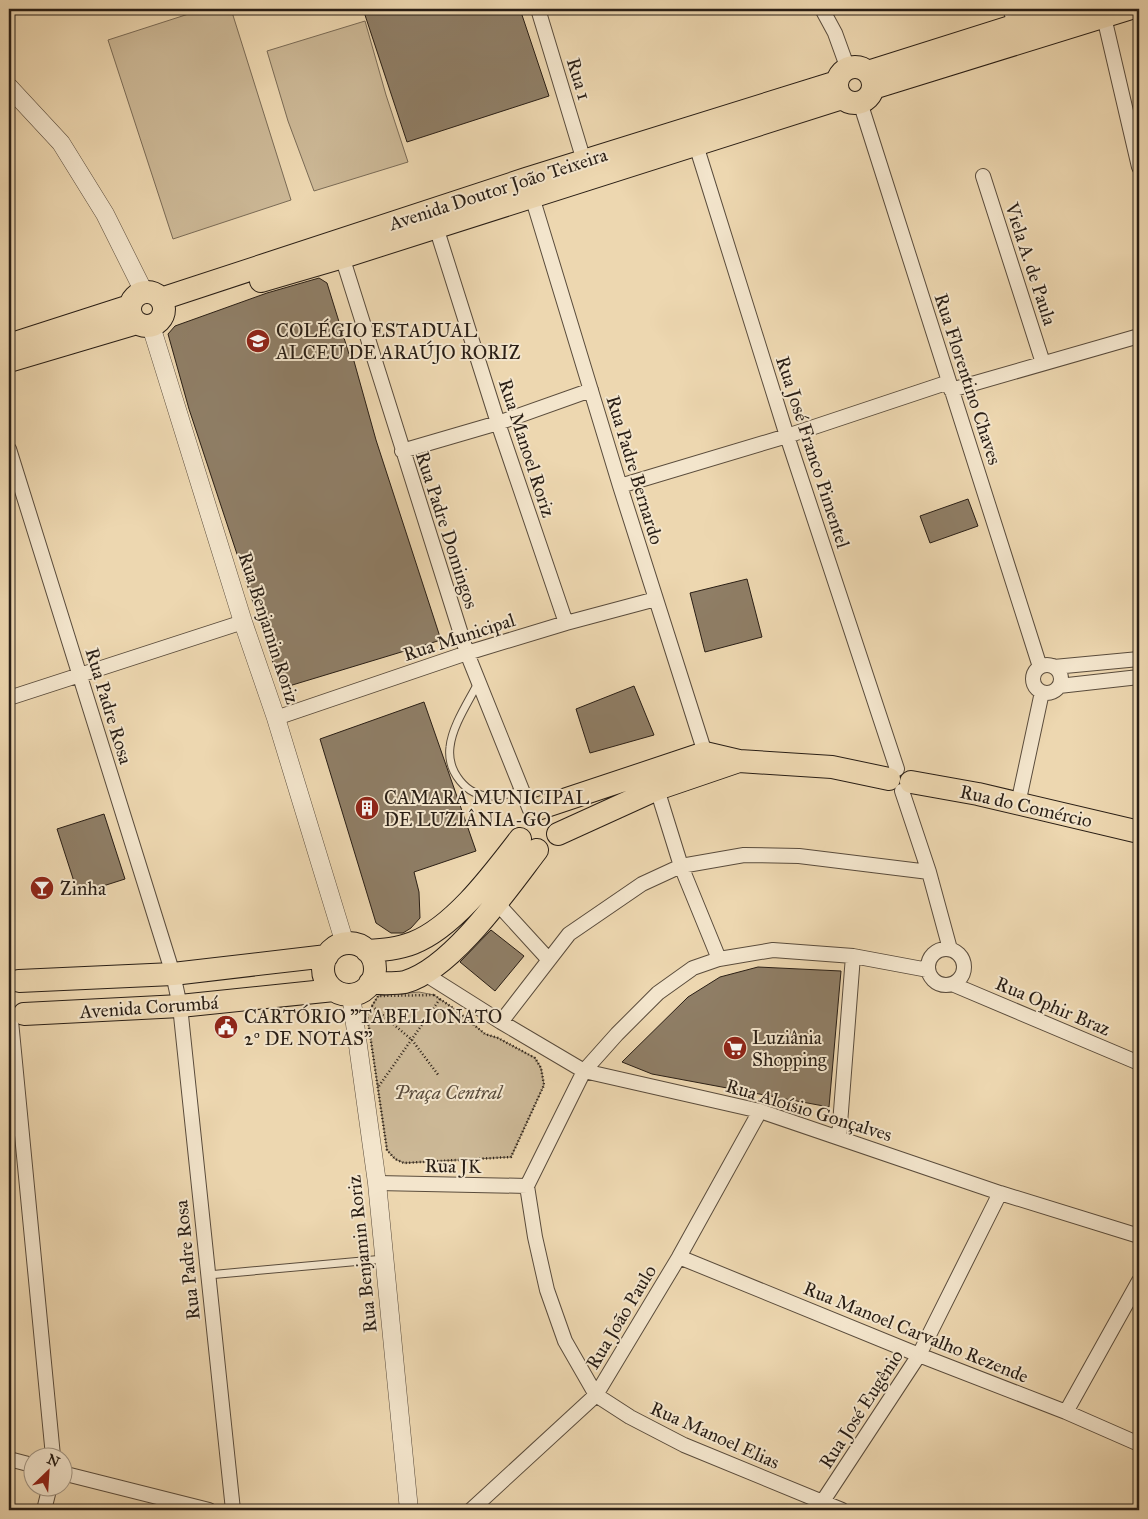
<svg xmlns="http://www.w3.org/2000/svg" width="1148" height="1519" font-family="'IM FELL Great Primer',serif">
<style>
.green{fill:#ccb896;stroke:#7a6b56}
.building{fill:#8f7e66;stroke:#291e15}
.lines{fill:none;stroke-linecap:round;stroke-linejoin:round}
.service-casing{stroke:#5a4c3c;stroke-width:9}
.minor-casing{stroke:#5a4c3c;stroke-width:16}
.tertiary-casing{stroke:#5a4c3c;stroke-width:19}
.primary-casing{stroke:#291e15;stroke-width:24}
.path{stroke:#291e15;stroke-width:2.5;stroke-dasharray:1 2.5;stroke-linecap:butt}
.service{stroke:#f3e5cc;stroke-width:7}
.minor{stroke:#f3e5cc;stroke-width:14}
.tertiary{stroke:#f3e5cc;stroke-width:18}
.primary{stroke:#edd7b0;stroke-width:22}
.labels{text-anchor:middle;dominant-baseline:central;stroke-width:4;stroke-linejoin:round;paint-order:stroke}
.street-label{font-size:19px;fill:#291e15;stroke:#f3e5cc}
.poi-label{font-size:19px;fill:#291e15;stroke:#f3e5cc;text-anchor:start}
.park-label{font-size:19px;font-style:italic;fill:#5a4c3c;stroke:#f3e5cc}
</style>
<rect width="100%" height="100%" fill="#edd7b0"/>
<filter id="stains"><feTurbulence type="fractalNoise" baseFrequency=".004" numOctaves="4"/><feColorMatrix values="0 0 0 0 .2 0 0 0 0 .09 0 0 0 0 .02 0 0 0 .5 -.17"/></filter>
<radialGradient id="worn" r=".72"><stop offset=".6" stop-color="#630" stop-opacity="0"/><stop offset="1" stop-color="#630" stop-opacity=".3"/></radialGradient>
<!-- green -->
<path class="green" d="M204,9h27l60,191 -118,39 -65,-199z
M365,21l21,74 22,67 -94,29 -26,-70 -21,-70z
M419,992l15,3 22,15 29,24 13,4 37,20 6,10 3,17 -33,72 -107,6 -9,-4 -8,-9 -20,-136 11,-18z"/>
<!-- building -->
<path class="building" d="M363,9h157l29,87 -142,46z
M319,278l8,5 22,71h3l24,86 65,200 -152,46 -11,-8 -89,-269 -21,-75 7,-8 92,-33z
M968,499l10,27 -48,17 -10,-27z
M747,579l15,58 -57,15 -15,-59z
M634,686l20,49 -64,18 -14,-44z
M424,702l52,149 -62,21 5,20 1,26 -9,10 -8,5h-12l-15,-10 -56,-184z
M104,814l21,65 -47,15 -21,-65z
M491,930l33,26 -29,35 -35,-29z
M758,967l83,4 -12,136 -177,-33 -30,-12 66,-65 32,-20z"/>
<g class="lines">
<!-- service casing -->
<g class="service-casing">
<path id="service" d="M478,683c-9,18 -26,43 -28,64 -3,24 16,50 42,49 10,0 21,-3 31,-5
M208,1275l176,-16"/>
</g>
<!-- minor casing -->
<g class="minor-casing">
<path id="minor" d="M538,9l46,152
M822,9l13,24 13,36
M1010,9l6,16
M1104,17l35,150
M860,102l180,565
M696,145l91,291 110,333
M983,176l60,187
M530,190l90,296 85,267
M436,227l62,196 68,200
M340,250l127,403 63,157
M951,390l188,-54
M9,449l164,525 7,32 53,504
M402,451l96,-28 93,-33
M620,486l167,-50 162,-54
M1033 679a14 14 0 1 1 28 0a14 14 0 1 1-28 0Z
M1054,667l85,-8
M1059,686l80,-9
M9,698l234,-76
M276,718l191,-65 99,-30 90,-24
M657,789l24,77 38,93
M902,791l27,81 21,77
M1018,804l24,-112
M497,903l52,57
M928 967a18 18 0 1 1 36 0a18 18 0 1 1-36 0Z
M425,974l76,48 83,49 176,40 240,82 139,43
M952,984l187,79
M11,1021l42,435
M501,1022l68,-88 73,-50 39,-18 63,-11 55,1 130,16
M839,1137l14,-181
M377,1183l150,3
M679,1257l240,98 147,57 73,32
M1066,1412l73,-131
M9,1459l23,6
M62,1473l147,37
M44,1510l6,-24
M471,1510l125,-115 83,-138 81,-146
M817,1510l102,-155 81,-162
M842,1510l-158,-65 -54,-28 -34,-22 -31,-54 -18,-51 -12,-53 -8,-51 57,-115 33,-37 41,-41 35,-25 26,-9 54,-9 80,6 75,14"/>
</g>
<!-- tertiary casing -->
<g class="tertiary-casing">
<path id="tertiary" d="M9,87l52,56 44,71 39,78
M151,326l92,296 33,96 69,226
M351,995l26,188 32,327"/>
</g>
<!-- primary casing -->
<g class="primary-casing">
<path id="primary" d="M837 85a18 18 0 1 1 36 0a18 18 0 1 1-36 0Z
M868,72l199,-63
M873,88l255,-79
M261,281l82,-24 499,-159
M130 309a17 17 0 1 1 34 0a17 17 0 1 1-34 0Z
M161,299l365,-120 311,-97
M9,345l121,-39
M9,361l128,-38
M911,782l67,12 161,38
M537,809l168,-56 34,8 93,6 57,12
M558,834l99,-45 82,-28
M323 969a26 26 0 1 1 52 0a26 26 0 1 1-52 0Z
M367,951c15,-1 31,-2 46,-8 41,-16 80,-69 107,-104
M19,981l154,-7 154,-18
M370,983c11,0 25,1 35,-1 47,-13 103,-94 132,-132
M24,1014l156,-8 154,-16"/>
</g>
<!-- path -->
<path class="path" d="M434,995l22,15 29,24 13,4 37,20 6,10 3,17 -33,72 -107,6 -9,-4 -8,-9 -20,-136 11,-18z
M372,1006l40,34 27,36
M379,1086l61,-87"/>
<!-- service -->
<use href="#service" class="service"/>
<!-- minor -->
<use href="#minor" class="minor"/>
<!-- tertiary -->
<use href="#tertiary" class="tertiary"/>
<!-- primary -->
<use href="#primary" class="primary"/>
</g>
<!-- icons -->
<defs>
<g id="school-disc" transform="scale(1.25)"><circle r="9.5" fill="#8f2418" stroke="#f3e5cc"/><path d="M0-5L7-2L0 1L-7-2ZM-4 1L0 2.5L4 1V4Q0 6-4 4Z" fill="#fff"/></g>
<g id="building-disc" transform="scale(1.25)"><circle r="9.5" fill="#8f2418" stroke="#f3e5cc"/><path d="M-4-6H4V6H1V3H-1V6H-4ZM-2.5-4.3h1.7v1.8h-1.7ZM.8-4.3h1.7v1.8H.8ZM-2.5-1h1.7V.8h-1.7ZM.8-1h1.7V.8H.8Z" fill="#fff"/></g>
<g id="bar-disc" transform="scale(1.25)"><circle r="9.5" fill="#8f2418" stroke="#f3e5cc"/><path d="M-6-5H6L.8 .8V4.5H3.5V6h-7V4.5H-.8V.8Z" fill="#fff"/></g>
<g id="civic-disc" transform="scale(1.25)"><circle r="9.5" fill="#8f2418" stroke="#f3e5cc"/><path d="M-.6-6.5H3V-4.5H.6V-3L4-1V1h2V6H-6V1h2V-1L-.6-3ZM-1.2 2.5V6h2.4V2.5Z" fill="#fff"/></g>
<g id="supermarket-disc" transform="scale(1.25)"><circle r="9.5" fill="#8f2418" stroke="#f3e5cc"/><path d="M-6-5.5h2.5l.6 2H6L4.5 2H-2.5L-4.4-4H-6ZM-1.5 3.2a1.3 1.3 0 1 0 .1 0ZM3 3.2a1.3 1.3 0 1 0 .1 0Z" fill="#fff"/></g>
</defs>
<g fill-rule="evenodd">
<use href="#school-disc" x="258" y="341"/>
<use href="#building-disc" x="367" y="808"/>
<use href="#bar-disc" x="42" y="888"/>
<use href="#civic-disc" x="226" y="1027"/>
<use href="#supermarket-disc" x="735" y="1048"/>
</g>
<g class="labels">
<!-- street labels -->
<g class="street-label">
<text transform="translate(579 79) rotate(73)">Rua 1</text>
<text transform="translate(498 189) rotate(-18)">Avenida Doutor João Teixeira</text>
<text transform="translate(1031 264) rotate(72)">Viela A. de Paula</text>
<text transform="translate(968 379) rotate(72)">Rua Florentino Chaves</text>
<text transform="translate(527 448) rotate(72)">Rua Manoel Roriz</text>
<text transform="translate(813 452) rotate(72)">Rua José Franco Pimentel</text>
<text transform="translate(635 470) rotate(73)">Rua Padre Bernardo</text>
<text transform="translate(447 530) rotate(72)">Rua Padre Domingos</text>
<text transform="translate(269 628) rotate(72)">Rua Benjamin Roriz</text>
<text transform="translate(459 637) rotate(-18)">Rua Municipal</text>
<text transform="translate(109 706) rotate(73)">Rua Padre Rosa</text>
<text transform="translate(1026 806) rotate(13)">Rua do Comércio</text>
<text transform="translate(1053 1006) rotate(23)">Rua Ophir Braz</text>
<text transform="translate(149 1007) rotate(-4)">Avenida Corumbá</text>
<text transform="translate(809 1110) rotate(17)">Rua Aloísio Gonçalves</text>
<text transform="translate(453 1166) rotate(1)">Rua JK</text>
<text transform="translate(362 1254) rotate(-96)">Rua Benjamin Roriz</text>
<text transform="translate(187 1260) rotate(-96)">Rua Padre Rosa</text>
<text transform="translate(621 1317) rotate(-59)">Rua João Paulo</text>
<text transform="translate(916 1332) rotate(22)">Rua Manoel Carvalho Rezende</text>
<text transform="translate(861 1409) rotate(-57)">Rua José Eugênio</text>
<text transform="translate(715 1435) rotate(24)">Rua Manoel Elias</text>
</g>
<!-- poi labels -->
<g class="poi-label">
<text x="276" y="330">COLÉGIO ESTADUAL<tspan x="276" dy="22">ALCEU DE ARAÚJO RORIZ</tspan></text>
<text x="384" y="797">CAMARA MUNICIPAL<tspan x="384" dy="22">DE LUZIÂNIA-GO</tspan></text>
<text x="60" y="888">Zinha</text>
<text x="244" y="1016">CARTÓRIO "TABELIONATO<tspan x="244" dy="22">2º DE NOTAS"</tspan></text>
<text x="752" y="1037">Luziânia<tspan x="752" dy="22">Shopping</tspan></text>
</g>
<!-- park labels -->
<g class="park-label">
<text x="448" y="1092">Praça Central</text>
</g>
</g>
<!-- margin -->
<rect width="1148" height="1519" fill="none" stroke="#edd7b0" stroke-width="30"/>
<rect x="10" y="10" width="1128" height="1499" fill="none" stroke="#291e15" stroke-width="2.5"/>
<rect x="15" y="15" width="1118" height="1489" fill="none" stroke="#291e15"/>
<!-- north arrow -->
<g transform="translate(48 1472) rotate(25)"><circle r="24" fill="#f3e5cc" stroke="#a29583"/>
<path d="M0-4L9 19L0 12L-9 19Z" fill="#8f2418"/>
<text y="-8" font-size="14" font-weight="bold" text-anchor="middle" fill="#291e15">N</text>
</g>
<rect width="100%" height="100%" filter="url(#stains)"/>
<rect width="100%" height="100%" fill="url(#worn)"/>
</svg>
